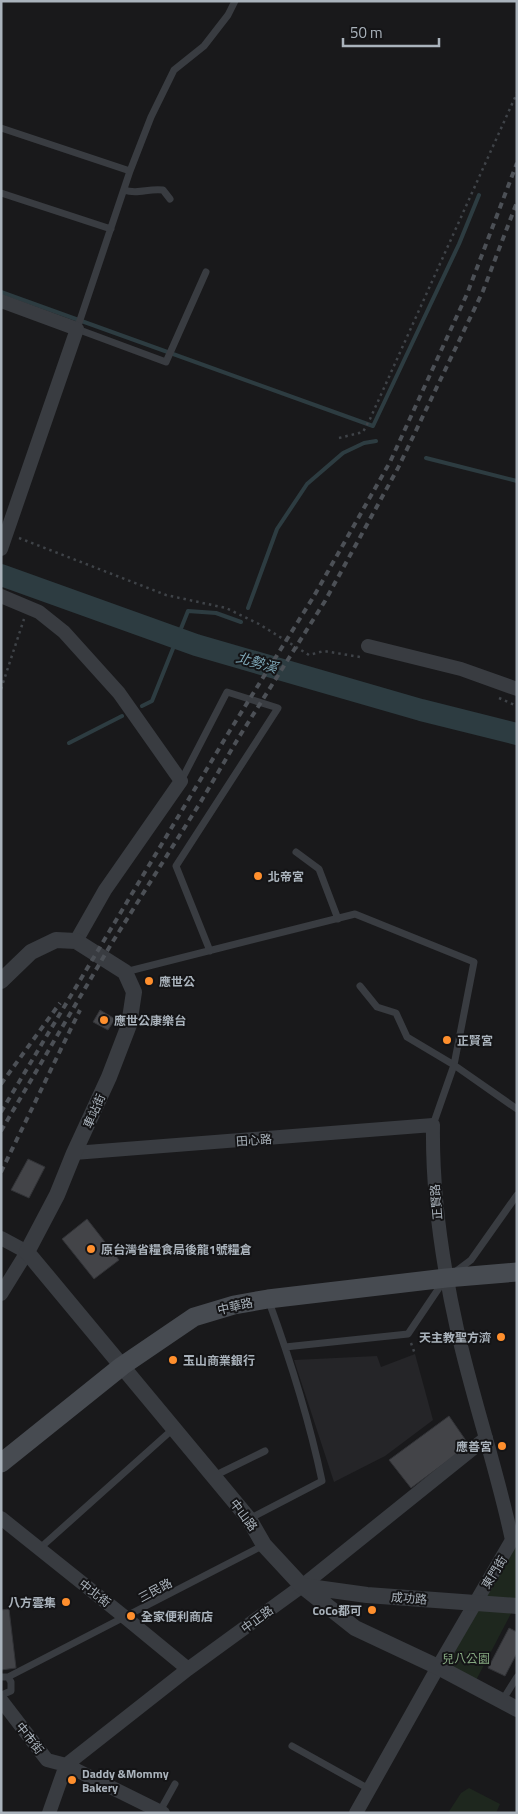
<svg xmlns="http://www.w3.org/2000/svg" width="518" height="1814" font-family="'Titillium Web','Noto Sans TC',sans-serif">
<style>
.built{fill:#252528}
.green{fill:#1e271e}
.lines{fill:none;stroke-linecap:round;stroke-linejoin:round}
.stream{stroke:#2d3c41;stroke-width:4}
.river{stroke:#2d3c41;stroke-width:22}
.building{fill:#434448;stroke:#323337}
.path{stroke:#3f4348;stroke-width:2.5;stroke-dasharray:2.5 4;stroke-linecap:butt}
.service{stroke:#393c41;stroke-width:7}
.minor{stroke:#393c41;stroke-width:14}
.tertiary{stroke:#393c41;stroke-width:16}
.secondary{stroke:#474b51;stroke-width:19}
.rail{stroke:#4c5056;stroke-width:4;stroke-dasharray:6 5;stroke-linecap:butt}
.poi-dot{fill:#ff8f2d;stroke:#141416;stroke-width:2}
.labels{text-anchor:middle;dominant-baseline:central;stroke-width:4;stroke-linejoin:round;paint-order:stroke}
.poi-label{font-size:12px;font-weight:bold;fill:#aab3bc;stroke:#141416;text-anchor:start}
.street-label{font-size:12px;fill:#aab3bc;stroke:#141416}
.park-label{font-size:12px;fill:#85a880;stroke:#141416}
.water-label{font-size:14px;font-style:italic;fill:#7fa9b9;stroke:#141416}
</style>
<rect width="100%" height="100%" fill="#19191b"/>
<!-- built -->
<path class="built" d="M415,1354l18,66 -48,36 -51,26 -40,-122 83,-4 4,11z"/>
<!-- green -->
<path class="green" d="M517,1533v73h-2l-42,80 -35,-19z
M469,1788l31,16 -4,9h-48l13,-20z"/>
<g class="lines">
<!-- stream -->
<path class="stream" d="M1,292l372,134 86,-182 20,-49
M426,458l91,23
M248,608l29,-79 30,-45 36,-31 21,-10 12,-2
M142,706l10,-5 36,-90 28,2 25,9
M69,743l53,-27"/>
<!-- river -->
<path class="river" d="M1,575l195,70 225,65 96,24"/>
</g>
<!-- building -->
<path class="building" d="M100,1010l15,9 -7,11 -15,-8z
M28,1159l17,8 -16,31 -18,-8z
M87,1219l32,41 -25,19 -32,-40z
M449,1416l20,29 -58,43 -22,-28z
M9,1609l7,59 -15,2v-60z
M509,1628l8,4v21l-12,23 -17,-8z"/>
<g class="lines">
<!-- path -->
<path class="path" d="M339,438l24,-6 7,-13 147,-326
M19,538l147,57 60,13 33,16 50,31 15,-4 36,6
M1,689l23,-70
M499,698l18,8
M411,1343l4,11"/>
<!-- service -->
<path class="service" d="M1,128l129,43
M124,190c14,5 24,-2 39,0l7,9
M1,193l110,36
M206,272l-40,90 -89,-33 53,-158 21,-54 23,-47 30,-24 24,-31 7,-14
M181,781l46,-89 51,16 -102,158 34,85
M296,852l23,17 19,50
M125,972l230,-58 119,48 -20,103 -21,60
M360,986l17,21 19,6 11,24 47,28 63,44
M455,1272l16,-12 46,-65
M285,1347l123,-13 35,-52
M214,1476l51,-25
M249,1519l73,-38c-13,-62 -32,-122 -54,-182
M39,1549l134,-120
M1,1677h7l256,-132
M1,1695l10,-4v-9l-3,-5
M502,1701l15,-24
M292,1746l77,43
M160,1811l15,-27"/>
<!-- minor -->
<path class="minor" d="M1,301l76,28 -76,220
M1,596l38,16 25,20 55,61 62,88 -76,109 -29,51
M368,646l93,23 56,20
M74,1153l359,-28c-1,69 9,137 24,204 16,71 40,140 55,211l-74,127 -82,146
M1,1238l26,14 -26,42
M1,1518l125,100 62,51
M1,1700l46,60 19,5 97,48
M49,1813l17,-48 122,-96 114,-83 184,-148"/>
<!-- tertiary -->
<path class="tertiary" d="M1,981l30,-29 25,-12 20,1 49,31 9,20 -5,33 -20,52 -35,76 -17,42 -30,57 222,267 15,26 38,41 53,42 83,39 79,42
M302,1586l65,9 150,11"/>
<!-- secondary -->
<path class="secondary" d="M1,1463l121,-97 72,-49 40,-12 34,-6 178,-21 71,-6"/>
<!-- rail -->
<path class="rail" d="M1,1084l59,-81
M1,1112l228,-380 85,-136 76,-134 77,-168 50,-131
M1,1131l109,-185 90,-143 39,-66 86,-136 73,-133 85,-177 34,-89
M1,1172l79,-162"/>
</g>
<!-- markers -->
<g class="poi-dot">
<circle cx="258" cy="876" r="5"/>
<circle cx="149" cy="981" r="5"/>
<circle cx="104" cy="1020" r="5"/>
<circle cx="447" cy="1040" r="5"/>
<circle cx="91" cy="1249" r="5"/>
<circle cx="501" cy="1337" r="5"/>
<circle cx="173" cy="1360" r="5"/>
<circle cx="502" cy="1446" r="5"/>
<circle cx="66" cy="1602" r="5"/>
<circle cx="372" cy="1610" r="5"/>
<circle cx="131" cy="1616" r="5"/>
<circle cx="72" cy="1780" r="5"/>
</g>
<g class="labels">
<!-- poi labels -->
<g class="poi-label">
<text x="268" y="876">北帝宮</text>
<text x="159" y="981">應世公</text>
<text x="114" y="1020">應世公康樂台</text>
<text x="457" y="1040">正賢宮</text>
<text x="101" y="1249">原台灣省糧食局後龍1號糧倉</text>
<text x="491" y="1337" text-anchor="end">天主教聖方濟</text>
<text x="183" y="1360">玉山商業銀行</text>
<text x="492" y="1446" text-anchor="end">應善宮</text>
<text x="56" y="1602" text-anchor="end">八方雲集</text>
<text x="362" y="1610" text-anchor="end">CoCo都可</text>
<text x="141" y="1616">全家便利商店</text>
<text x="82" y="1773">Daddy &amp;Mommy<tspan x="82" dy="14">Bakery</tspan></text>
</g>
<!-- street labels -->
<g class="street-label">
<text transform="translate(94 1111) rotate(-66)">車站街</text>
<text transform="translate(254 1140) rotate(-4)">田心路</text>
<text transform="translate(436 1202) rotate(-95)">正賢路</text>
<text transform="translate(235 1306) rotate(-13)">中華路</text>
<text transform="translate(244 1515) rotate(53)">中山路</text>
<text transform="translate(494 1572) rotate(-58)">東門街</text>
<text transform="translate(155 1590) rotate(-28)">三民路</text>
<text transform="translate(95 1593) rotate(38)">中北街</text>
<text transform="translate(409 1598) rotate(4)">成功路</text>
<text transform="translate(257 1619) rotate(-36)">中正路</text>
<text transform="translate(30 1738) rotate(52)">中市街</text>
</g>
<!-- park labels -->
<g class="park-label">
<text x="466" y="1658">兒八公園</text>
</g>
<!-- water labels -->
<g class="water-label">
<text transform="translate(257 662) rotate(16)">北勢溪</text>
</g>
</g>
<!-- border -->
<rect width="518" height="1814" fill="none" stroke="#aab3bc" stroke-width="5"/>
<!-- scale -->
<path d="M343 38v8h96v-8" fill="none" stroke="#aab3bc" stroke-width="2.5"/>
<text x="350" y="38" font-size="15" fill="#aab3bc" stroke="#141416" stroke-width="4" paint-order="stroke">50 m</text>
</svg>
